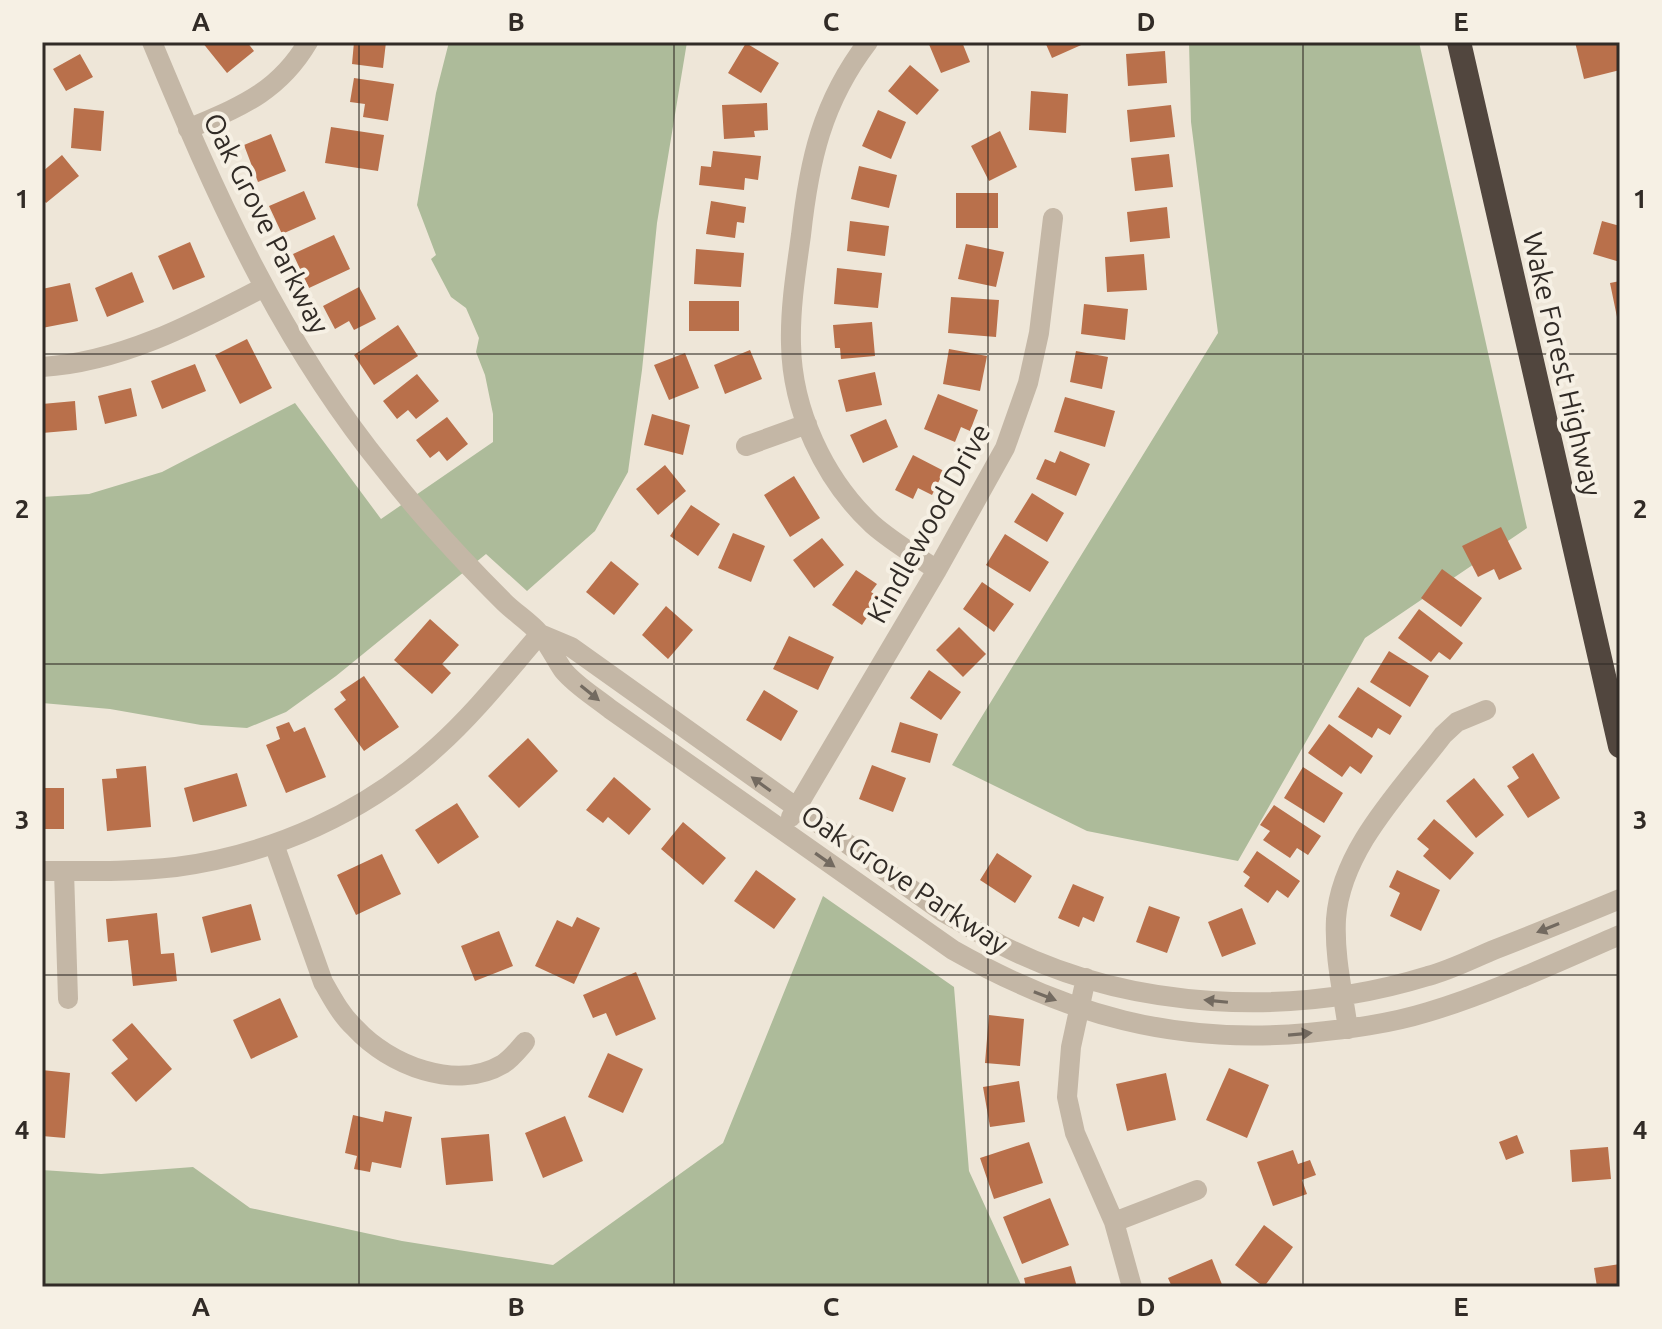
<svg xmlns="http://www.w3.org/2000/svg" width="1662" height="1329" font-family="Ubuntu,sans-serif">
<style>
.green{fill:#adbb9a}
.building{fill:#b9704b}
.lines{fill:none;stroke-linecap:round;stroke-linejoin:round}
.minor{stroke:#c4b7a6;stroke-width:20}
.highway{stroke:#51463e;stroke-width:24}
.oneway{fill:#736a60}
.grid{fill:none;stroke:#312b26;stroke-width:2;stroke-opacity:0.55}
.labels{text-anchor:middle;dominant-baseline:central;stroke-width:8;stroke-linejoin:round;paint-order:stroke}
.street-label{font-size:28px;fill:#312b26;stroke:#f6f0e4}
.neatline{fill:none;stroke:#312b26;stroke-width:3}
.grid-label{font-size:26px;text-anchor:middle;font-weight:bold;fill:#312b26}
</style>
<rect width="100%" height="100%" fill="#eee6d8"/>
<!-- green -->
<path class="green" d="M449,42h238l-30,181 -15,147 -14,102 -33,59 -68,60 -41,-37 -150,122 -50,36 -39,16 -46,-3 -91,-16 -68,-6v-206l47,-3 73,-22 133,-69 86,116 112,-77v-28l-8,-39 -9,-23 3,-14 -13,-30 -15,-11 -20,-38 5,-4 -19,-50 19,-112z
M1189,42h230l108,486 -162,110 -127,223 -151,-30 -135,-66 266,-432 -27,-211z
M823,896l131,91 15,184 53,116h-980v-117l59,4 92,-7 57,41 152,33 151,24 170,-122z"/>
<!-- building -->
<path class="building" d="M202,42h45l7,9 -27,22z
M354,42h32l-3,26 -31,-4z
M928,42h34l8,20 -29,11z
M1045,42h43l-36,16z
M1575,42h45v28l-36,9z
M746,43l33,20 -18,30 -33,-20z
M1165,51l2,32 -39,3 -2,-32z
M80,54l13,23 -27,14 -13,-22z
M910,65l29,25 -22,25 -29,-24z
M354,78l40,6 -6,37 -25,-4 2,-13 -15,-2z
M1031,91l37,3 -2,39 -37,-3z
M767,103l1,27 -14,1 1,6 -31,2 -2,-34z
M1171,105l4,32 -45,5 -3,-32z
M74,108l30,3 -3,40 -30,-3z
M878,110l28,12 -15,37 -29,-13z
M331,127l53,8 -6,36 -53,-8z
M1000,131l17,36 -28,14 -18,-35z
M271,134l15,37 -28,11 -14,-37z
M713,151l48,5 -3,24 -13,-2 -1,12 -45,-5 2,-19 10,1z
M1169,154l4,33 -38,4 -4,-33z
M62,155l17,21 -33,27 -4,-5v-26z
M859,166l38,9 -8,33 -38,-9z
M304,191l12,28 -34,15 -13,-28z
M956,193h42v35h-42z
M711,201l35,6 -2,16 -7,-1 -2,16 -29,-4z
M1167,207l3,31 -40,4 -3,-30z
M850,221l39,5 -4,30 -38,-5z
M1602,221l18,5v36l-27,-8z
M334,235l16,34 -41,19 -16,-34z
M190,242l15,35 -32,13 -15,-34z
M966,244l38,8 -8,35 -38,-8z
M696,249l48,4 -3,34 -47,-3z
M1144,254l3,36 -40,2 -2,-35z
M837,268l45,5 -4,35 -44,-4z
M132,272l12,30 -37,15 -12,-29z
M1620,281v35l-3,1 -7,-34z
M70,283l8,38 -36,7v-39z
M359,287l17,32 -22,11 -5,-9 -14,8 -12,-23z
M951,297l48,3 -3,37 -48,-4z
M689,301h50v30h-50z
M1084,304l44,5 -3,31 -44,-6z
M872,322l3,34 -34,3 -1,-11h-5l-2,-23z
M398,325l20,31 -44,29 -20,-30z
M247,339l25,49 -32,16 -25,-49z
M949,349l38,7 -7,35 -37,-7z
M750,350l12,29 -37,15 -11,-29z
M1076,351l32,6 -6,32 -32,-7z
M685,353l14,35 -30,12 -15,-35z
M195,364l11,27 -44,18 -11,-28z
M875,372l7,33 -36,7 -8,-32z
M417,374l22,27 -23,18 -8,-9 -11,9 -14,-18z
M131,388l6,28 -32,8 -7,-28z
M938,394l40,16 -8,21 -9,-4 -6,15 -31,-13z
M1065,397l50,14 -10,36 -51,-15z
M75,401l2,29 -35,3v-29z
M652,414l38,11 -7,30 -39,-10z
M447,417l21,27 -21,17 -8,-10 -9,7 -14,-18z
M886,419l12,28 -35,16 -13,-28z
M1060,451l30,13 -14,32 -40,-17 9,-20 10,4z
M913,455l31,16 -12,24 -14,-7 -5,11 -18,-9z
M665,465l21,26 -28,24 -22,-26z
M794,476l26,42 -30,19 -26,-42z
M1032,493l32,20 -17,29 -33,-20z
M691,505l29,19 -22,32 -28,-20z
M1501,527l21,42 -23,11 -5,-11 -16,8 -16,-31z
M733,533l32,13 -14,36 -33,-14z
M1005,534l44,28 -19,30 -44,-27z
M822,538l22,27 -30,23 -21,-28z
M611,561l28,23 -25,31 -28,-23z
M1442,569l40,29 -21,29 -40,-29z
M856,570l21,14 -6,8 9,6 -18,27 -30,-20z
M982,582l32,22 -20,28 -31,-23z
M666,606l27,24 -25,29 -26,-24z
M1419,609l44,34 -13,17 -11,-8 -8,10 -33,-24z
M430,619l29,26 -17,19 9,9 -19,21 -38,-34z
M959,627l27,27 -23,23 -27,-27z
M789,636l45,21 -16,33 -45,-21z
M1389,651l40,25 -19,31 -40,-25z
M929,670l32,22 -20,28 -31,-22z
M364,676l35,51 -35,24 -30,-42 12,-9 -6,-8z
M1358,687l44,29 -12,19 -12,-7 -6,10 -34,-21z
M764,690l34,21 -17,30 -35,-21z
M289,722l5,10 11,-5 21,50 -40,16 -20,-48 14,-6 -4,-12z
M900,722l38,12 -8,29 -39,-11z
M1329,724l44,32 -12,18 -11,-8 -8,11 -34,-24z
M528,738l30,33 -39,37 -31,-32z
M1533,753l27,45 -32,20 -21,-32 12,-8 -7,-11z
M872,765l34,13 -13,34 -34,-13z
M146,766l5,61 -44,4 -5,-52 15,-1 -1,-9z
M1303,767l40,26 -19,30 -40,-25z
M237,773l10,33 -54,16 -9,-34z
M614,777l37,32 -22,26 -21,-18 -5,6 -17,-13z
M1474,778l30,37 -28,23 -30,-37z
M42,788h22v41h-22z
M457,803l22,34 -41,27 -23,-34z
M1274,805l47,31 -13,19 -11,-7 -7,10 -27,-18 7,-9 -10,-6z
M1434,819l40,34 -24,27 -27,-24 6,-7 -12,-10z
M683,822l43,36 -23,27 -42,-36z
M1257,851l43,30 -12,17 -11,-8 -9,13 -24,-17 6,-9 -7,-5z
M997,853l35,23 -17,27 -35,-23z
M382,854l19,40 -45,21 -19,-40z
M756,870l40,29 -22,30 -40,-28z
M1397,870l43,20 -19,41 -31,-15 10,-23 -11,-6z
M1073,884l31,13 -10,25 -11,-5 -4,10 -21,-9z
M251,904l10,36 -50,13 -9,-36z
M1149,906l31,11 -13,36 -31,-11z
M1242,908l14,36 -34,13 -14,-35z
M157,913l4,41 13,-1 3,28 -44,5 -5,-46 -20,2 -2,-23z
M577,917l23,11 -26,56 -39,-18 22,-46 15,7z
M499,931l14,35 -38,15 -14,-35z
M636,972l20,47 -40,17 -10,-23 -13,5 -10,-23z
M280,998l18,39 -47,22 -18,-39z
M989,1015l35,4 -4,47 -35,-3z
M132,1023l40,46 -36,33 -25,-29 17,-14 -16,-19z
M608,1053l35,16 -20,44 -35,-16z
M1229,1068l40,17 -22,53 -41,-18z
M42,1070l28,3 -5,65 -23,-2z
M1166,1073l10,47 -49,11 -11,-47z
M1019,1081l6,41 -35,5 -7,-40z
M385,1111l27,6 -11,51 -29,-6 -2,10 -16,-3 3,-13 -12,-3 8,-38 30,7z
M565,1116l18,45 -40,17 -18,-45z
M489,1134l4,47 -47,4 -5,-47z
M1517,1135l7,18 -18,7 -7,-18z
M1029,1142l14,41 -49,16 -14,-41z
M1608,1147l3,32 -39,3 -2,-32z
M1293,1150l5,14 12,-4 6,15 -14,5 5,14 -34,12 -16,-44z
M1050,1198l19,47 -47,19 -19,-47z
M1264,1225l29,22 -29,40 -29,-22z
M1212,1259l11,28h-51l-4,-9z
M1620,1264v23h-23l-3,-19z
M1071,1266l6,21h-51l-2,-9z"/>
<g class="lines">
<!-- minor -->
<path class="minor" d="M152,42c64,154 127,298 234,429 36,46 77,90 118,131 11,11 26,20 36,32 9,11 15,24 23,36 12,15 32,27 47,39l343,241c115,65 222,95 355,83 41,-4 81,-9 120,-21 66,-20 129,-50 192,-77
M868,42c-46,60 -59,119 -67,193 -5,36 -11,73 -10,109 1,66 33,135 81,180 19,17 43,31 65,46
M188,129c51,-22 90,-36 120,-87
M42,367c79,-5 151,-43 220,-79
M746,446l61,-22
M540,634l31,13 372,265c20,11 39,23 58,33 129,66 291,73 427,31 23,-6 46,-18 68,-27 41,-16 83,-33 124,-50
M791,817l146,-247 68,-122 23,-65 11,-50 14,-115
M274,844l49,138c9,16 18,33 32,46 34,37 101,64 148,36 9,-6 15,-14 22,-22
M42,871c44,0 90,1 134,-4 97,-13 189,-54 261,-120 38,-34 70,-75 103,-113
M64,871l4,128
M1086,978l-15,69 -4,50 8,36 39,89 18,65
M1348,1029c-5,-36 -14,-73 -12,-110 5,-70 66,-130 107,-184l14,-13 29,-12
M1114,1222l83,-32"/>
<!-- highway -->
<path class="highway" d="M1459,42l161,704"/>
</g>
<!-- one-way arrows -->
<defs><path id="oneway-solid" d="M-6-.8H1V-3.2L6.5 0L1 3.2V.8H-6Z" transform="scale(2)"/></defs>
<g class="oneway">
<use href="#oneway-solid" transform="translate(590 693) rotate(39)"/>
<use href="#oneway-solid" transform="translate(761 784) rotate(-144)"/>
<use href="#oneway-solid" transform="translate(825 860) rotate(35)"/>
<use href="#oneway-solid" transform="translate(1548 928) rotate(158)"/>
<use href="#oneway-solid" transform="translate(1045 996) rotate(21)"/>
<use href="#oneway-solid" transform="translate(1216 1001) rotate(-174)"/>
<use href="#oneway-solid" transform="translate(1300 1034) rotate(-5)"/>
</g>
<!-- grid -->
<path class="grid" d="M359,42v1245M674,42v1245M988,42v1245M1303,42v1245M42,354h1578M42,664h1578M42,975h1578"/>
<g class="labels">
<!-- street labels -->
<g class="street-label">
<text transform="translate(267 223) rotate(63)">Oak Grove Parkway</text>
<text transform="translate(1563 364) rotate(77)">Wake Forest Highway</text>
<text transform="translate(928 523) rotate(-61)">Kindlewood Drive</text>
<text transform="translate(905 879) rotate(34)">Oak Grove Parkway</text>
</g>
</g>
<!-- border -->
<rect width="1662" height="1329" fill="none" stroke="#f6f0e4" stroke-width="88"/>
<rect x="44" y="44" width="1574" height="1241" class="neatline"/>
<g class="grid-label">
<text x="201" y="31">A</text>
<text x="516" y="31">B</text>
<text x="831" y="31">C</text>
<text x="1146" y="31">D</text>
<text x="1461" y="31">E</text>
<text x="22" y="208">1</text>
<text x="1640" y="208">1</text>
<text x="22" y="518">2</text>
<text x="1640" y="518">2</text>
<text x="22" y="829">3</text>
<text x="1640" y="829">3</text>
<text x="22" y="1139">4</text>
<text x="1640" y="1139">4</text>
<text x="201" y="1316">A</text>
<text x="516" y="1316">B</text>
<text x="831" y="1316">C</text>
<text x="1146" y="1316">D</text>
<text x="1461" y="1316">E</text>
</g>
</svg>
